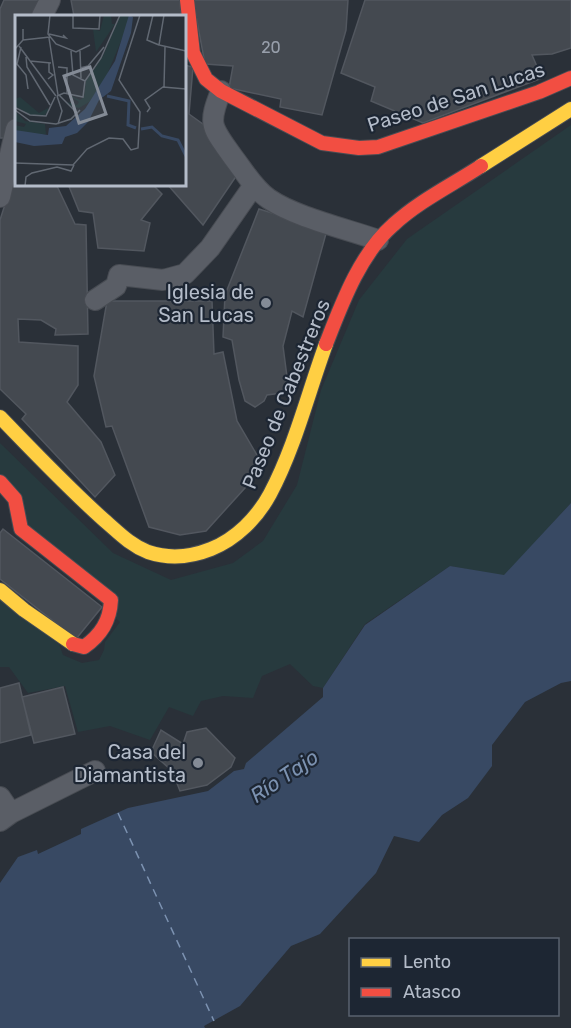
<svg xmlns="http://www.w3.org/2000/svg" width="571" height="1028" font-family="Rubik,sans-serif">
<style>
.green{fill:#273a3e}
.water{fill:#384963}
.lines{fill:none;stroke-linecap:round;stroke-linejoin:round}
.ferry{stroke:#7c92b1;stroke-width:1.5;stroke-dasharray:8 6;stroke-linecap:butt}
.building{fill:#444950;stroke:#52575f;stroke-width:1.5}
.street-casing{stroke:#484c53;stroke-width:22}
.slow-casing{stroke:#484c53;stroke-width:16}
.jam-casing{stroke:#484c53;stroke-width:16}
.street{stroke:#5a5e66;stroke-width:20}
.slow{stroke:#ffcf43;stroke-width:14}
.jam{stroke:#f24e42;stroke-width:14}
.poi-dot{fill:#848b96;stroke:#1d2633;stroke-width:2}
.labels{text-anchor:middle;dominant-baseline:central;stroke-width:4.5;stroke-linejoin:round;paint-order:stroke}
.number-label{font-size:16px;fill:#989fab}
.street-label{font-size:20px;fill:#b4bcc9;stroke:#1d2633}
.poi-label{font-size:20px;fill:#b4bcc9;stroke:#1d2633;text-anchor:end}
.water-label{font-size:21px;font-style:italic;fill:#7c92b1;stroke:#1d2633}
.inset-river{fill:none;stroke:#384963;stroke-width:3}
.inset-road{fill:none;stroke:#616872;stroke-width:1.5}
.view{fill:#848b96;fill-opacity:0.15;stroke:#848b96;stroke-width:3}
.inset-edge{fill:none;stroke:#b4bcc9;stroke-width:3}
</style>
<rect width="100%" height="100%" fill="#2a3038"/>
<!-- green -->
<path class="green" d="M571,125v378l-67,73 -54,-10 -85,58 -42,64 -10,-2 -23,-22 -28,12 -9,22 -30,-2 -22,5 -8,15 -24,-9 -19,33 -40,-14 -32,6 -13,-46 -37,7 -19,-26h-9v-69l59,46 4,11 19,8 17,-3 5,-10 1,-8 15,-20 -85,-85 -35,-63v-31l113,110 58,27 62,-17 30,-22 34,-56 24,-95 38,-90 48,-61z"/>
<!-- water -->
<path class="water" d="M571,503v178l-10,2 -36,19 -33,43v21l-24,32 -26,17 -23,27 -25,-6 -18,37 -56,61 -29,12 -51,60 -36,20 1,2h-205v-145l18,-26 19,-7 1,4 43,-20v-5l47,-21 80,-17 26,-20 10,-2 2,-6 77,-66v-9l42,-63 85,-59 54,9z"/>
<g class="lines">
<!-- ferry -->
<path class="ferry" d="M118,813l96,208"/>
</g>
<!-- building -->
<path class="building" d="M4,0h41l-7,16h-22v92l-5,30h-11v-129z
M71,0h109l1,16h-107z
M193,0h155l-2,30 -24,85 -42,-8 1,-8 -52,-11 4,-22 -28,-2z
M365,0h206v48l-19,6 -20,1 10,23 -119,45 -52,-22 4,-14 -34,-14z
M184,65l9,2 -4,47 18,13 32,45 -36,53 -36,-41h17z
M16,170v14h40l19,40 11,1 2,109 -33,1 1,-6 -15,-9 -23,-1 1,23 59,4v39l-11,17 34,40 14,33 -20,22 -73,-78 4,-5 -26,-25v-169z
M68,184h84l10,10 -21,26 9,3 -6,28 -46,-3 -5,-35 -14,-2z
M259,209l68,21 -24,87 -11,-6 -9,35 6,46 -22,3 -3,6 -9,6 -10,-6 -6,-21 -7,-40 -9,-3 2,-42z
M107,301h105l2,53 9,-2 14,69 27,46 -58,64 -26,4 -31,-8 -37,-101 -6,1 -12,-51z
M3,529l99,78 -26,32 -76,-60v-46z
M19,683l12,52 -31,8v-55z
M63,687l12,47 -41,9 -12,-46z
M206,728l29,30 -4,9 -24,18 -27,6 -8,-20 -21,-19 10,-22 22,14 4,-12z"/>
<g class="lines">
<!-- street casing -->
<g class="street-casing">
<path id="street" d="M42,16l8,-16
M221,91c-14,35 -9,36 12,66 11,14 21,32 36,42 26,18 78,30 109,41
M0,197l16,-68
M95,300l21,-14 3,-11 44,5 22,-6 25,-26 44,-63
M0,797l11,16
M0,821l11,-8 84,-42"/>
</g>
<!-- slow casing -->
<g class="slow-casing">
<path id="slow" d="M481,166l90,-57
M0,417c34,35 68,71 104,103 14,12 26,25 44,32 21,7 43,5 63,-3 25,-10 46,-31 59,-55 25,-47 38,-101 56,-150
M0,590l24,20 49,34"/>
</g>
<!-- jam casing -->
<g class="jam-casing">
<path id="jam" d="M187,0l6,53 13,26 15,12 101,52 37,5 19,-1 161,-55 32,-14
M326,344c16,-41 34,-90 67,-119 26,-24 59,-40 88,-59
M0,482l15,17 6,30 90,71c-1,21 -10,35 -27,47l-11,-3"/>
</g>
<!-- street -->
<use href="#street" class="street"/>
<!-- slow -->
<use href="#slow" class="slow"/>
<!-- jam -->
<use href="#jam" class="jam"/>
</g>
<!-- markers -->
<g class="poi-dot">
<circle cx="266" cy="303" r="6"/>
<circle cx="198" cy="763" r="6"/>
</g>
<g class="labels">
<!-- number labels -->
<g class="number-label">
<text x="271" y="47">20</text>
</g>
<!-- street labels -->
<g class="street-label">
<text transform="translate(456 97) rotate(-18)">Paseo de San Lucas</text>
<text transform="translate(286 394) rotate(-68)">Paseo de Cabestreros</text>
</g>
<!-- poi labels -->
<g class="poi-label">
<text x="254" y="292">Iglesia de<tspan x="254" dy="23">San Lucas</tspan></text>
<text x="186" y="752">Casa del<tspan x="186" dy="23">Diamantista</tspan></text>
</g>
<!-- water labels -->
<g class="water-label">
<text transform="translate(284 776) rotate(-34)">Río Tajo</text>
</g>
</g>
<!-- overview -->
<g transform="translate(15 15)">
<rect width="171" height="171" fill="#2a3038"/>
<path d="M89,0h7l1,9h3l-19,28 -3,-23 7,2zM105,0h9l-1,9 -24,58 -15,20 -10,6 -9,-2 -3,-4 10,3 2,-3 -10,-7 11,5 4,-3 2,-16 17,-25zM5,82l19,16 9,-5v3l-3,4h-15l-15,-9v-7zM0,96l10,10 20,3 1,10 -9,2 -22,-6v-5l9,2 2,-3 -11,-3z" fill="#273a3e"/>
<path d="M114,0l4,2 -2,16 -20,58 -12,9 -11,22 -11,11 -12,4 -3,7 -28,2 -19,-4v-12l33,5 1,-7 17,-2 19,-17 30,-48z" fill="#384963"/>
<path class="inset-river" d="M92,81l22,5 -1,24 8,3M126,114l11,-2 10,9 16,4 8,16"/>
<path class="inset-road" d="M35,0l-2,19 8,10 20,8 14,-7M58,0v13l26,1 1,-14M138,0l-6,25 12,5M149,0l-5,30 27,6M34,19l17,4 -3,-3M34,23l9,57M8,25l27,-3M4,31l37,50M6,32l-4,17 9,11 2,14M0,34l8,-9v-11M56,36l2,24 12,6M65,36l1,27M11,42l1,10 23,38M15,46l21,2M43,52l9,1v25M65,53l8,-2 16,-19M33,64l5,-4 -4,-3v-9M149,72l1,-40M44,80l18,18M42,81l7,-3 19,4 2,-16 16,-23 19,-43M42,81l5,15 -4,13M1,93l14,7 16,1 9,-19M0,95l15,11 26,3 15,-5 9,-9M132,97l3,-4 -5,-8 18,-13 23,2M0,148l58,2 14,-16 22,-11 14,1 8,11 7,-2 2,-36 -21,-32 21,-65M10,171l1,-9 6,-4 25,-6 14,4 3,-6"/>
<path class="view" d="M75,52l16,47 -27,9 -15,-47z"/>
<rect width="171" height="171" class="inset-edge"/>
</g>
<!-- legend -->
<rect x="349" y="938" width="210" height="78" fill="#1d2633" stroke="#59626f" stroke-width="1.5"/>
<rect x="361" y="958" width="30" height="9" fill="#ffcf43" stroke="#59626f" stroke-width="1.5"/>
<text x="403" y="968" font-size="18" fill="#b4bcc9">Lento</text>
<rect x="361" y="988" width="30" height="9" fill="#f24e42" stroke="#59626f" stroke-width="1.5"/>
<text x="403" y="998" font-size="18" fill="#b4bcc9">Atasco</text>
</svg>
